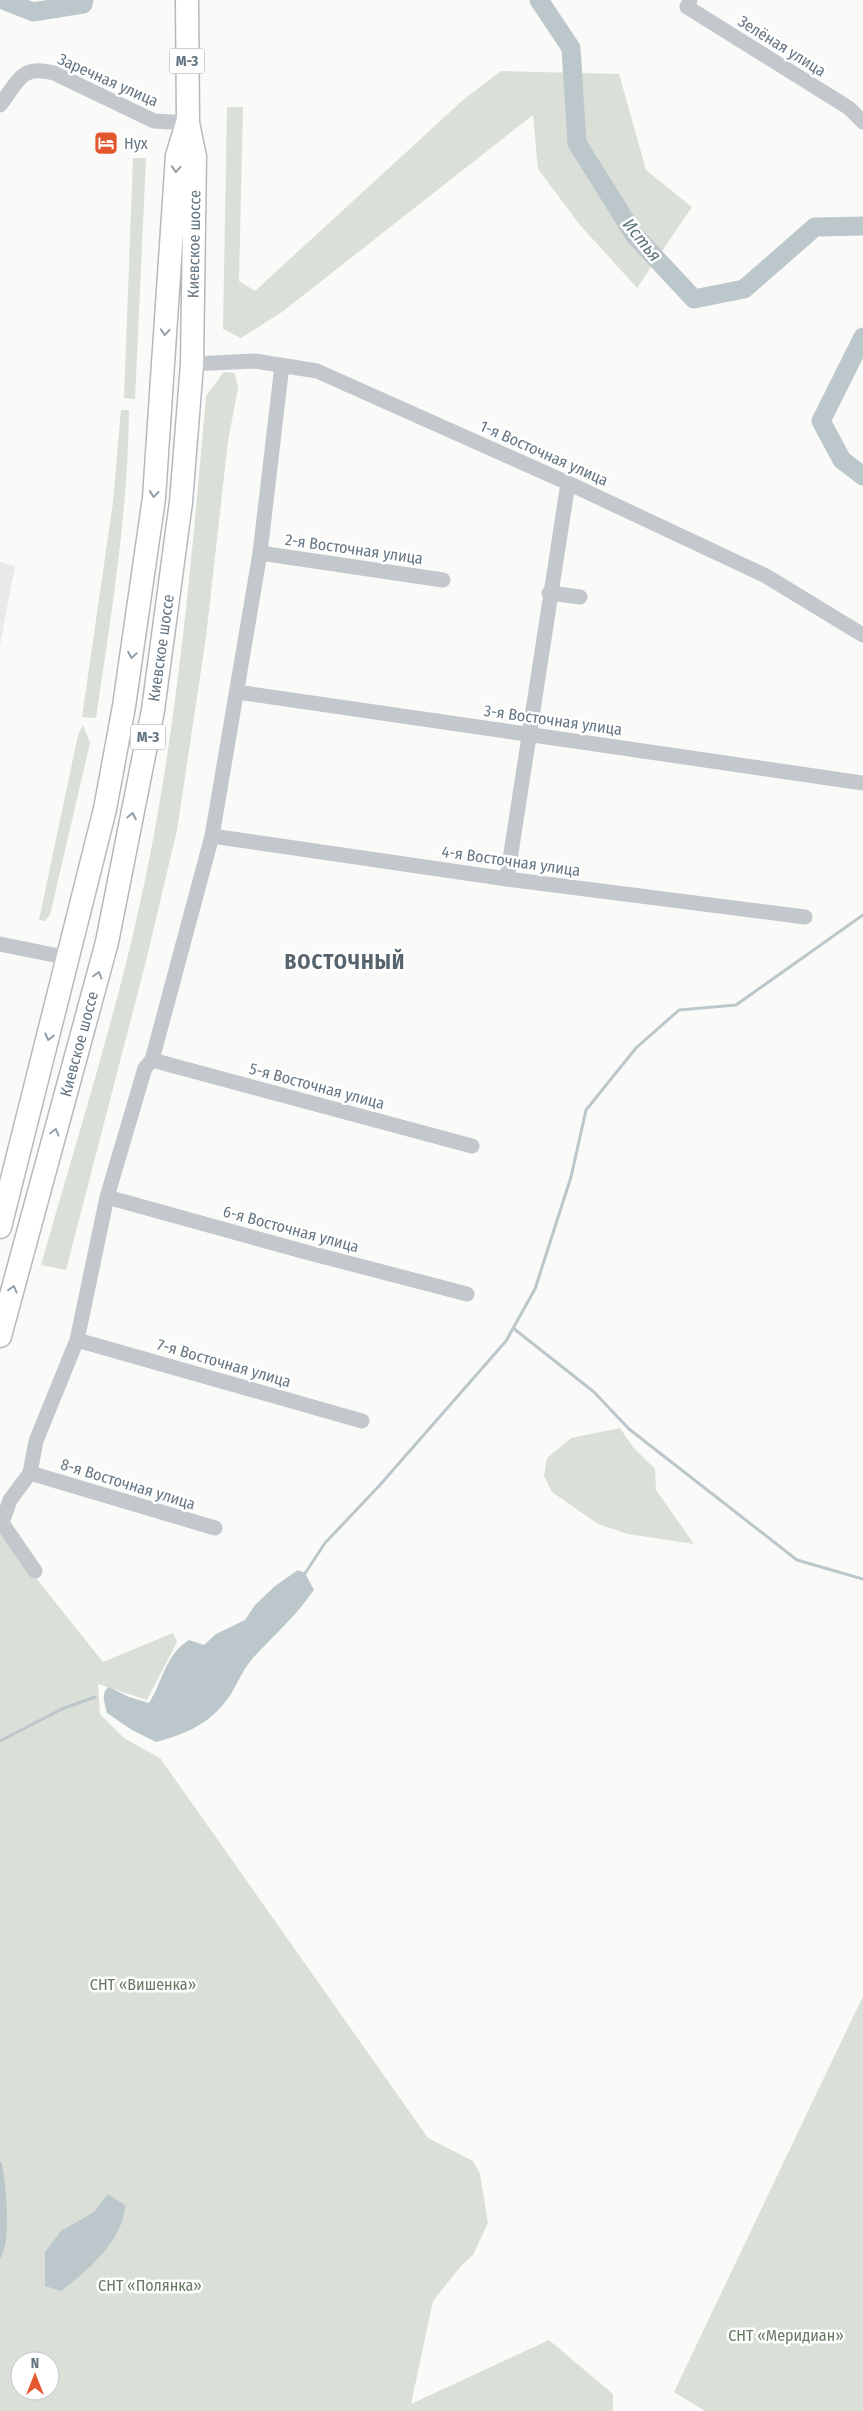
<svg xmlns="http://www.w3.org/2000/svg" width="863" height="2411" font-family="'Fira Sans Condensed',sans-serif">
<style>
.built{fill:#e8e9e9}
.green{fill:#dadfd7;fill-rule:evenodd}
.water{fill:#bbc7cb}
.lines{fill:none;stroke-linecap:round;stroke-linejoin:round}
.stream{stroke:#bbc7cb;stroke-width:3}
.river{stroke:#bbc7cb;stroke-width:19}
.highway-casing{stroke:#b4b9bd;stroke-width:25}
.minor{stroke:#c3c8cc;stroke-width:15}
.highway{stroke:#fff;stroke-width:22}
.oneway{stroke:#939fa8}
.labels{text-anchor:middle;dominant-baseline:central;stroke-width:5;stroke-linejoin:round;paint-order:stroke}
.shield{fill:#fff;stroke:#939fa8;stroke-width:1}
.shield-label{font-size:15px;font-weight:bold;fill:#657683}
.street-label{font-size:16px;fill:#657683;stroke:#fff}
.poi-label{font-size:16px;fill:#657683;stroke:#fff;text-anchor:start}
.park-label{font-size:16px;fill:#687a64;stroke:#fff}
.water-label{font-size:18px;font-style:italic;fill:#60757c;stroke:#fff}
.district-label{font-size:21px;font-weight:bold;letter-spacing:1px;fill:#57646e;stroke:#fff}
</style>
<rect width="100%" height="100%" fill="#fafaf8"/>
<!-- built -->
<path class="built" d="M0,562l15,4 -15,79z"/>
<!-- green -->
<path class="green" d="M501,71l118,3 27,96 46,37 -55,81 -57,-63 -42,-56 -5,-54 -251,197 -41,26 -18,-9 4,-222h16l-4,174 16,10 208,-191z
M133,158h13l-11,241 -11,-1z
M224,372l11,1 3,15 -10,53 -22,196 -29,193 -31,131 -80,309 -25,-5c30,-106 63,-211 89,-318 44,-180 60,-367 76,-551z
M121,410h8c-1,104 -18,206 -33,308l-14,-1 31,-215z
M83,725l7,18 -40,172 -5,6 -6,-1 39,-185z
M620,1428l13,19 22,22 1,21 38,54 -66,-10 -30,-10 -46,-32 -8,-16 3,-18 24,-20z
M0,1533l103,129 70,-29 4,9 -30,58 -49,-16 2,30 24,24 36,20 268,380 45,23 7,13 8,49 -15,32 -12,11 -28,35 -22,103 138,-64 64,54v17h-613zM20,2361h30v30h-30z
M863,1996v415h-158l-31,-19z"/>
<!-- water -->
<path class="water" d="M298,1570l7,3 9,17c-19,27 -39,44 -61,68 -9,10 -15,24 -22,36 -18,28 -44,40 -75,48l-24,-12 -25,-17c-2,-9 -7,-20 2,-26l20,10 20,6c14,-22 16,-48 40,-63l15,5 12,-11 29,-14 10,-15 20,-19z
M0,2161l2,2c4,22 10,77 -2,96z
M108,2194l17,11c0,33 -39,68 -64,86l-16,-5v-34l16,-21 33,-19z"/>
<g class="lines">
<!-- stream -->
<path class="stream" d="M513,1328l81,64 35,37 168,131 66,19
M304,1575l21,-32 54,-57 127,-145 29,-52 36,-112 15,-67 50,-62 43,-38 57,-5 127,-90
M0,1741l62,-32 33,-12"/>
<!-- river -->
<path class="river" d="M3,0l30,12 50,-8 1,-4
M539,0l32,48 6,95 58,93 59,63 50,-10 71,-62 48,-1
M863,337l-42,84 21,39 21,16"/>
<!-- highway casing -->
<g class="highway-casing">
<path id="highway" d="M0,1227l105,-418 19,-103 30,-208 23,-342 10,-33
M0,1336l107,-394 46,-232 28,-208 11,-138 3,-207 -7,-34 -1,-123"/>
</g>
<!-- minor -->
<path class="minor" d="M690,0l-3,7 162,101 14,14
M0,105c18,-23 21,-41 54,-32l100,48 34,2
M192,364l63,-3 62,10 251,112 198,93 97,59
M260,553l183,27
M549,593l31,4
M237,692l626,91
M212,836l295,43 298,38
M507,879l61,-396
M0,944l69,14
M152,1060l320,86
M107,1197l195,54 165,43
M77,1340l285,81
M30,1473l185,55
M35,1571l-33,-48 8,-23 20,-27 6,-32 41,-101 30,-143 38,-129 7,-8 60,-224 48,-283 22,-188"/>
<!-- highway -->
<use href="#highway" class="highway"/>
</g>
<!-- one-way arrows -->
<defs><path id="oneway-chevron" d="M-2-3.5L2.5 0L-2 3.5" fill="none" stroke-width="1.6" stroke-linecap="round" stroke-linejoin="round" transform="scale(1.25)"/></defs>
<g class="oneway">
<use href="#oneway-chevron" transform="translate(176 169) rotate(94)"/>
<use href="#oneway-chevron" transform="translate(165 332) rotate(94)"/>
<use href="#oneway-chevron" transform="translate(154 494) rotate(95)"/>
<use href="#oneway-chevron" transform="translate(132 655) rotate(99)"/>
<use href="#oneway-chevron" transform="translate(132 816) rotate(-79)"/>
<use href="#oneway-chevron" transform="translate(98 975) rotate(-75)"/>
<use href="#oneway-chevron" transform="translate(49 1037) rotate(104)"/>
<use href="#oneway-chevron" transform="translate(55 1132) rotate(-75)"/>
<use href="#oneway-chevron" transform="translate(13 1289) rotate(-75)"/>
</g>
<!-- icons -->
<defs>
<g id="hotel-square" transform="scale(1.25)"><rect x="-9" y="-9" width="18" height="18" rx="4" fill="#e4572e" stroke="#fff"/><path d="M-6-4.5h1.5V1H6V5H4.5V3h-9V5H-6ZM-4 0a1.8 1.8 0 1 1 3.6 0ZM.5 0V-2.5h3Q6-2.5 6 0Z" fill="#fff"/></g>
</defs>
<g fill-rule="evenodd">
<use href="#hotel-square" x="106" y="143"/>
</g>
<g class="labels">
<!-- shield labels -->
<g class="shield">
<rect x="169.5" y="48.5" width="35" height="25" rx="4"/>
<rect x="130.5" y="724.5" width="35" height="25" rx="4"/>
</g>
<g class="shield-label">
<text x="187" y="61">М-3</text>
<text x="148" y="737">М-3</text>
</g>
<!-- street labels -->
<g class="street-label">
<text transform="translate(782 46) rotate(32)">Зелёная улица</text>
<text transform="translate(108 80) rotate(24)">Заречная улица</text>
<text transform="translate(194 244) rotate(-89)">Киевское шоссе</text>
<text transform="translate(544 453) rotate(24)">1-я Восточная улица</text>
<text transform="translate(354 549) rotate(8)">2-я Восточная улица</text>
<text transform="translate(161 648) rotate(-82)">Киевское шоссе</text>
<text transform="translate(553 720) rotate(8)">3-я Восточная улица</text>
<text transform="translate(511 861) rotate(8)">4-я Восточная улица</text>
<text transform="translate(79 1044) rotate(-75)">Киевское шоссе</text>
<text transform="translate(317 1086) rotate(15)">5-я Восточная улица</text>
<text transform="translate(291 1229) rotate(15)">6-я Восточная улица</text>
<text transform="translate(224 1363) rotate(16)">7-я Восточная улица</text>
<text transform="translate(128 1484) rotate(17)">8-я Восточная улица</text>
</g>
<!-- poi labels -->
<g class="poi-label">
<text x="124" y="143">Нух</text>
</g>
<!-- park labels -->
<g class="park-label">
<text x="143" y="1984">СНТ «Вишенка»</text>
<text x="150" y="2285">СНТ «Полянка»</text>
<text x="786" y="2335">СНТ «Меридиан»</text>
</g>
<!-- water labels -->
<g class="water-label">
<text transform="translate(642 240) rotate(51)">Истья</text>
</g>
<!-- district labels -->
<g class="district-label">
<text x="345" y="962">ВОСТОЧНЫЙ</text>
</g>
</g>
<!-- north arrow -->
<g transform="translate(35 2376)"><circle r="24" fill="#ffffff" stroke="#c1c8cd"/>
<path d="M0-4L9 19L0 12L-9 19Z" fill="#e4572e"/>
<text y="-8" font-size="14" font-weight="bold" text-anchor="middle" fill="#657683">N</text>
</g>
</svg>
